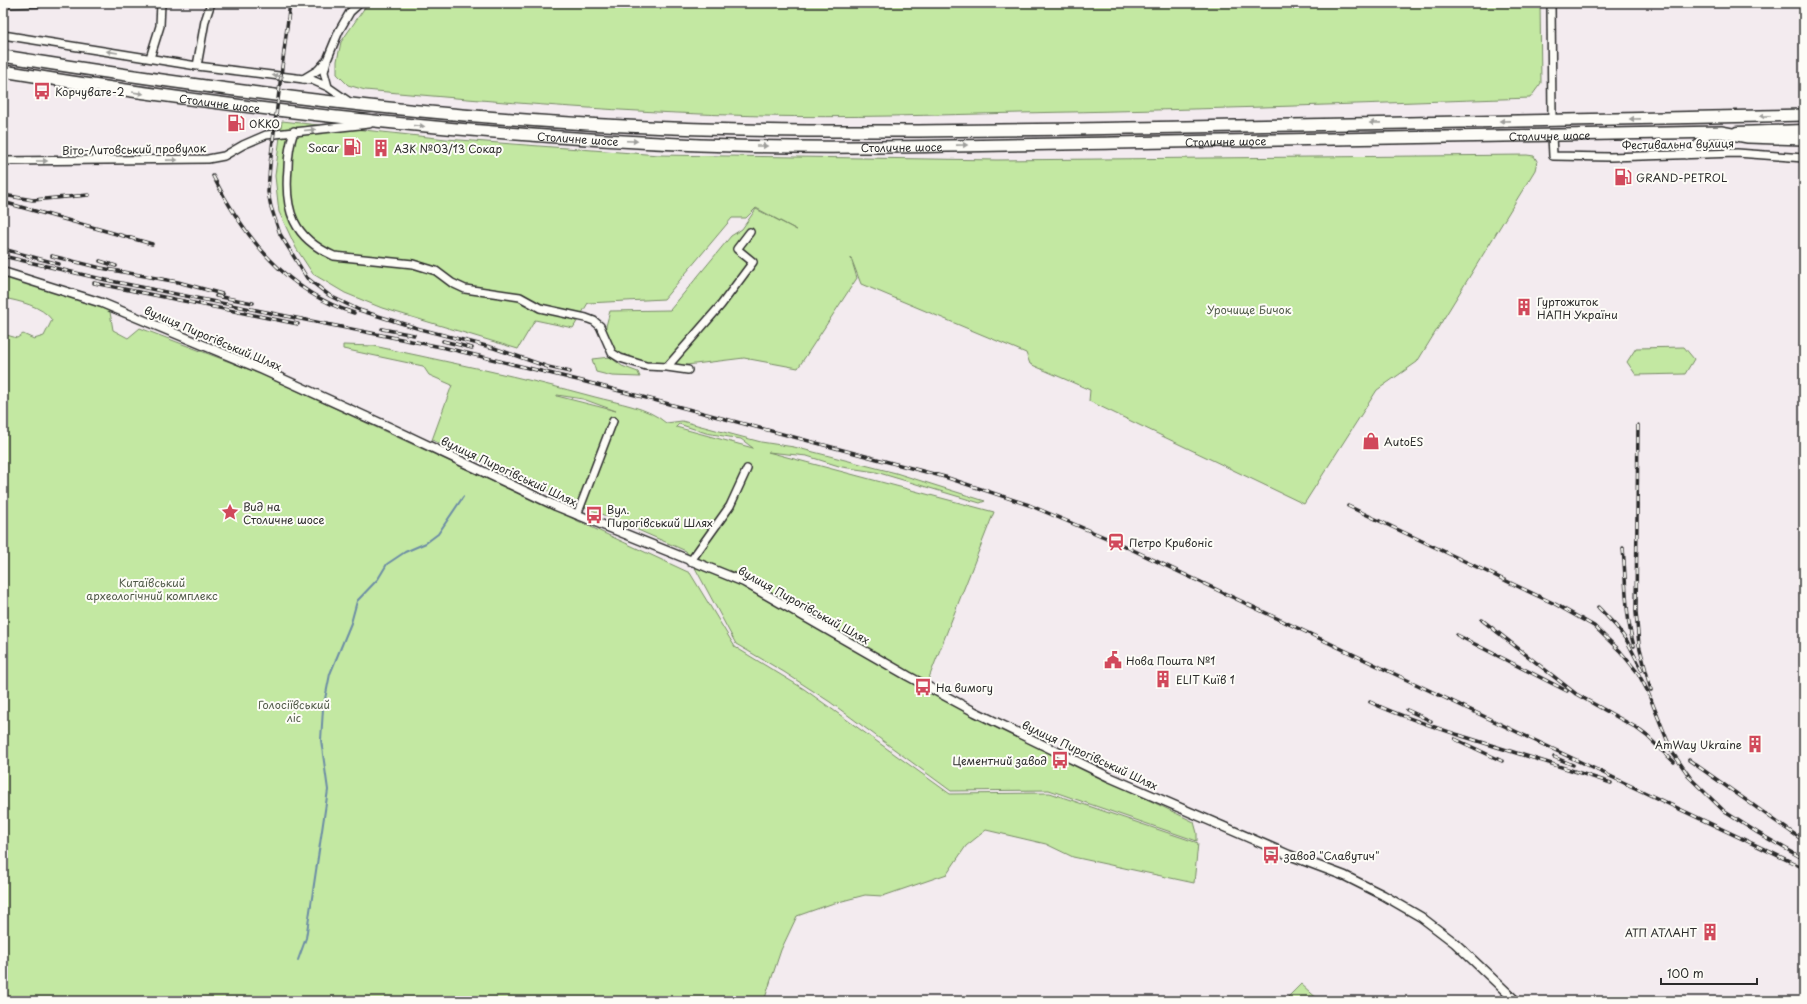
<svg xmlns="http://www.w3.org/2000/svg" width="1807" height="1004" font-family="'Playpen Sans',sans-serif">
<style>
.green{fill:#c3e8a2;stroke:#778a66;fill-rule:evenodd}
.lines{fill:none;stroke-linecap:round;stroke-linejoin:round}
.stream{stroke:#6c8da5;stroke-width:2}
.minor-casing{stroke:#2b2b2b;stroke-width:10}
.tertiary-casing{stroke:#2b2b2b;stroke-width:11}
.primary-casing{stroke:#2b2b2b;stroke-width:13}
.trunk-casing{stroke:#2b2b2b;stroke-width:14}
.minor{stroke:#fdfcf7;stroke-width:7}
.tertiary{stroke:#fdfcf7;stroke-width:8}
.primary{stroke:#fdfcf7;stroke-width:10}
.trunk{stroke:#fdfcf7;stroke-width:11}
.rail-casing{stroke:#2b2b2b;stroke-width:3.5}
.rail{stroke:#fdfcf7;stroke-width:2;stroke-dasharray:6;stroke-linecap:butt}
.oneway{fill:#9e9e9b}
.labels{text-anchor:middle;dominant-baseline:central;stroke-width:4;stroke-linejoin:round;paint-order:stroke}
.poi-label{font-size:11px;fill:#2b2b2b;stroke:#fdfcf7;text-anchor:start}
.street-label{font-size:11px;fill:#2b2b2b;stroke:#fdfcf7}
.park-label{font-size:11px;fill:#515a49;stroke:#fdfcf7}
</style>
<rect width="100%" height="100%" fill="#f3ebef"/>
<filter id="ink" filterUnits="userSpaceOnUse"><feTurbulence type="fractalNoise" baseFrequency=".025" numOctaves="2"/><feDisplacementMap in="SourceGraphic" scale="8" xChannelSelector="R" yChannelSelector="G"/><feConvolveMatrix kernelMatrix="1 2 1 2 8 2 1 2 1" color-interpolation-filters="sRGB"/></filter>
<g filter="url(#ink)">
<!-- green -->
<path class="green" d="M368,3h1172l1,80 -11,15c-170,6 -340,12 -510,15 -86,2 -172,5 -258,3 -132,-3 -265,-14 -397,-26l-17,-5 -11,-11v-13l4,-19z
M282,121l164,18 213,16 338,5 530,-5 7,1 3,5 -2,9 -118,192 -40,28 -73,114 -215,-103 1,-11 -60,-26 -4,-11 -165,-69 -10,-26 6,20 -59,90 -54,-10 -90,11 -43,-19 -6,-20 5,-19 60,-1 61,-74 11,-7 14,-20 41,21 -41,-22 -10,10h-14l-68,81 -76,4 -15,25 -38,-8 -17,29 -136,-41 -37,-15 -32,-19 -17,-26 -17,-36 -4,-36z
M3,276l82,23 25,13 3,18 15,8 12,-10 119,45 431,200 45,74 69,42 146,105 100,-1 148,50 -4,40 -121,-26 -27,-13 -60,-14 -20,16 -19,28 -64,22 -18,-1 -34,9 -34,12 -16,34 -17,51h-761v-667l14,4 6,-4 11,5 10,-3 8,-16c-10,-14 -33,-19 -49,-22z
M343,345l31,1c74,16 148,31 221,51 22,6 53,10 71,26l16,-2 79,21 33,5 102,26 89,28 -5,2 -104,-31 -34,-5 -35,-11 -39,-4 226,60 -69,176 49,27 220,107 3,11v8l-148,-51 -98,1 -121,-89 -46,-30 -48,-28 -50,-93 -254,-111 20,-55 -23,-10 -6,-9 -80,-17zM557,395l26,4 33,12 -59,-15zM679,424l27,9 35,6 12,9 -77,-21z
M1684,347l10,12 -9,15 -49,1 -9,-13 9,-14z
M610,357l12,9 16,6 2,5 -28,-1 -16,-4 -4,-13z
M1301,984l19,17h-36z"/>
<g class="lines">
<!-- stream -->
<path class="stream" d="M298,960l8,-22 22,-148 -7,-50 2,-31 7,-35 21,-51 6,-22 21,-22 9,-15 18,-12 21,-9 12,-9 25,-37"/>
<!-- minor casing -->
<g class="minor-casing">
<path id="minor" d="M1551,3l1,117
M3,4l35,-1
M3,35l194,31 115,14 16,7 23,16
M150,58l10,-32 1,-23
M197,66l8,-45 6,-18
M303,79l15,-9 8,-9
M328,87l-4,-15 3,-12 12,-29 11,-19 10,-9
M294,131c-4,12 -6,25 -6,37 -4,42 5,70 46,88l79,8 23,7 16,12 13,6 55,8 20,11 46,10 8,3 6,5 12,27 8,5 26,8 21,1 54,-62 32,-43 -16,-13 13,-17
M1552,135l1,21 57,1 127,-4 67,5
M1686,155l23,-22
M3,161l205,-2 16,-3 19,-11 23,-10 103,-11
M667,367l21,3
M577,515l36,-94
M690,562l40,-56 17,-37"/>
</g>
<!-- tertiary casing -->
<g class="tertiary-casing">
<path id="tertiary" d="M3,272l99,31 161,67 128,58 165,78 188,76 164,94 67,36 134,65 180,78 56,21 38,19 38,22 34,26 61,58"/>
</g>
<!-- primary casing -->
<g class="primary-casing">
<path id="primary" d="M1737,132l67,-2"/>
</g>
<!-- trunk casing -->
<g class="trunk-casing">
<g id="trunk">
<path d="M3,56c206,33 413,60 622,70 187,9 375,4 562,1 206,-4 411,-7 617,-12"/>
<path id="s1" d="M3,71c230,38 463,64 697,74 138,5 277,0 415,-2 202,-4 404,-7 606,-11l27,5 56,2"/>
</g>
</g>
<!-- minor -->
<use href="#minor" class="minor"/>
<!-- tertiary -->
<use href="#tertiary" class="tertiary"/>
<!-- primary -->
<use href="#primary" class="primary"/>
<!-- trunk -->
<use href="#trunk" class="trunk"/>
<!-- rail casing -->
<g class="rail-casing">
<path id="rail" d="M290,3l-20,161 -2,28 3,15 9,27 27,44 23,18 29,14 61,19 74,19 54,19 22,5
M213,176c31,61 74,116 141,137
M3,195l30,5 56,-5
M3,202l149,42
M3,249l56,15
M3,256l103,24 340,68 136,33 363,96 84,28 87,37 688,326
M52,256l49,12 77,14 44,12
M100,261l16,5
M94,283l204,41
M216,296l37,7
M382,329l32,6
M443,341l29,7
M1638,425l-2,187 3,33 12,45
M1348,506l207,98 39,22 26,25 18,22 9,17 25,62 20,28
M1623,548c3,32 2,68 11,98
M1598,607l18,19 11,15 15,29
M1482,620l94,74 59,33 12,9 27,26
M1457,635l110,56
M1370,702c29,14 59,23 89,33 50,16 101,31 152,48
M1407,710l24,11
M1455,739l47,22
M1554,757l19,8
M1689,760l115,81
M1688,776l37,36 33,21 46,26"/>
</g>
<!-- rail -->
<use href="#rail" class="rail"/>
</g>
<!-- one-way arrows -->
<defs><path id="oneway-solid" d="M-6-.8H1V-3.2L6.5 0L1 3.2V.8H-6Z"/></defs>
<g class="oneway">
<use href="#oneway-solid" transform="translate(112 52) rotate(-171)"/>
<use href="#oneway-solid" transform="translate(278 76) rotate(-173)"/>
<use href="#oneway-solid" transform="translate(138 93) rotate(9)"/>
<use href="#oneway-solid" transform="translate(1765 116) rotate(179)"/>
<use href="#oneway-solid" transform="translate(1635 119) rotate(179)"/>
<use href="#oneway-solid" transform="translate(1505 121) rotate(179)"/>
<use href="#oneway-solid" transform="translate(1375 123) rotate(179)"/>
<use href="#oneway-solid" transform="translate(419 126) rotate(5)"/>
<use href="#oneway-solid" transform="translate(310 130) rotate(-5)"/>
<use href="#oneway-solid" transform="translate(632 141) rotate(3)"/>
<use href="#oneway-solid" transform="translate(962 145) rotate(-1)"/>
<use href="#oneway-solid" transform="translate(762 146)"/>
<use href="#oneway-solid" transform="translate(172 160) rotate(-1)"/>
<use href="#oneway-solid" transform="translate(42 161)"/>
</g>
</g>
<!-- icons -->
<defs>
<g id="bus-bare" transform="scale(1.38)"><path d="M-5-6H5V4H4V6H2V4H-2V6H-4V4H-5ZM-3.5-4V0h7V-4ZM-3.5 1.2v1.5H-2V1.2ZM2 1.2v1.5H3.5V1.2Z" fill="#d1495b" stroke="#fdfcf7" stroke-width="2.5" paint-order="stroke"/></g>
<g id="fuel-bare" transform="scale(1.38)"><path d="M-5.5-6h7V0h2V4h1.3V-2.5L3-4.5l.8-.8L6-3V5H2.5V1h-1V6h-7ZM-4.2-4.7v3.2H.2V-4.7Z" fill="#d1495b" stroke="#fdfcf7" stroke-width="2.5" paint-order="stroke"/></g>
<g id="building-bare" transform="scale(1.38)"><path d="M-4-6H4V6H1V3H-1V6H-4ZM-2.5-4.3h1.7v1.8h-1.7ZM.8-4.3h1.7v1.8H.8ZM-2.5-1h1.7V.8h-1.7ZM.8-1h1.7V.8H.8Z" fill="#d1495b" stroke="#fdfcf7" stroke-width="2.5" paint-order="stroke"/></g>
<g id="shop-bare" transform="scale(1.38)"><path d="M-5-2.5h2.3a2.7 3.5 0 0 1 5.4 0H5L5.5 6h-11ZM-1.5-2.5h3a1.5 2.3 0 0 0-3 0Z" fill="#d1495b" stroke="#fdfcf7" stroke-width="2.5" paint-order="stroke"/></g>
<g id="sight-bare" transform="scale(1.38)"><path d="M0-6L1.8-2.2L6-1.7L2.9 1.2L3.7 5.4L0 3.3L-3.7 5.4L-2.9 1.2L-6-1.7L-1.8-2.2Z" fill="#d1495b" stroke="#fdfcf7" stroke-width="2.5" paint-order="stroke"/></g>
<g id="station-bare" transform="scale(1.38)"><path d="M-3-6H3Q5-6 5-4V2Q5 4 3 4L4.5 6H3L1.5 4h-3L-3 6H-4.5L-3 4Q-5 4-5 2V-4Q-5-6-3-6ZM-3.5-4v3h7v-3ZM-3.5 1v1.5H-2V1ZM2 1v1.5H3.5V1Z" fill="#d1495b" stroke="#fdfcf7" stroke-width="2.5" paint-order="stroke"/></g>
<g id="civic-bare" transform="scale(1.38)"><path d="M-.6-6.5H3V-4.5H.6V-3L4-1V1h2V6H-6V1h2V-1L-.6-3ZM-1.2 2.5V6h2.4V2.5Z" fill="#d1495b" stroke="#fdfcf7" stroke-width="2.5" paint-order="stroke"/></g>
</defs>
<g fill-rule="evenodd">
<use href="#bus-bare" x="42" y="91"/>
<use href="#fuel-bare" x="236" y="123"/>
<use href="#fuel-bare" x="352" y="147"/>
<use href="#building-bare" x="381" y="148"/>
<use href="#fuel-bare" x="1623" y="177"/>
<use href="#building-bare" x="1524" y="307"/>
<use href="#shop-bare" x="1371" y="441"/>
<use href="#sight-bare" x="230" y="512"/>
<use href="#bus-bare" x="594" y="515"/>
<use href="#station-bare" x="1116" y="542"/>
<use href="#civic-bare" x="1113" y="660"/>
<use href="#building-bare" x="1163" y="679"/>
<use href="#bus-bare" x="923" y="687"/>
<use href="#building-bare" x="1755" y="744"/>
<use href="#bus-bare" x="1060" y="760"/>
<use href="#bus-bare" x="1271" y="855"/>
<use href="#building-bare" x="1710" y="932"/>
</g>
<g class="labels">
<!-- poi labels -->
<g class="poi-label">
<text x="55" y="91">Корчувате-2</text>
<text x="249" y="123">ОККО</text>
<text x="339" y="147" text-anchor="end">Socar</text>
<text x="394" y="148">АЗК №03/13 Сокар</text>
<text x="1636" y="177">GRAND-PETROL</text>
<text x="1537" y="301">Гуртожиток<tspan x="1537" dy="13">НАПН України</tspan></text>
<text x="1384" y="441">AutoES</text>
<text x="243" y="506">Вид на<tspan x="243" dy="13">Столичне шосе</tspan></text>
<text x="607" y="509">Вул.<tspan x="607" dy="13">Пирогівський Шлях</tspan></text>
<text x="1129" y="542">Петро Кривоніс</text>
<text x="1126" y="660">Нова Пошта №1</text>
<text x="1176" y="679">ELIT Київ 1</text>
<text x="936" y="687">На вимогу</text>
<text x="1742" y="744" text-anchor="end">AmWay Ukraine</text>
<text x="1047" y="760" text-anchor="end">Цементний завод</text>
<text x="1284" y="855">завод "Славутич"</text>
<text x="1697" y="932" text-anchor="end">АТП АТЛАНТ</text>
</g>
<!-- street labels -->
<g class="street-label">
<text stroke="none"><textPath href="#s1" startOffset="219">Столичне шосе</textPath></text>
<text stroke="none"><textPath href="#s1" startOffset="1551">Столичне шосе</textPath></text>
<text stroke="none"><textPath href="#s1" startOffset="579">Столичне шосе</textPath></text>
<text stroke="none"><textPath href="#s1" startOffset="1227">Столичне шосе</textPath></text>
<text transform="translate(1678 144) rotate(-1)">Фестивальна вулиця</text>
<text stroke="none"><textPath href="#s1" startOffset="903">Столичне шосе</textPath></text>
<text transform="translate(134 149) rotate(-1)">Віто-Литовський провулок</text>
<text transform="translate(213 338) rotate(23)">вулиця Пирогівський Шлях</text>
<text transform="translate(509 471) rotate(25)">вулиця Пирогівський Шлях</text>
<text transform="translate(804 605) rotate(29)">вулиця Пирогівський Шлях</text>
<text transform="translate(1090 755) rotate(25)">вулиця Пирогівський Шлях</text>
</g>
<!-- park labels -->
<g class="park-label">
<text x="1249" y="309">Урочище Бичок</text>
<text x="152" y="582">Китаївський<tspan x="152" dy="13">археологічний комплекс</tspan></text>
<text x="294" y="704">Голосіївський<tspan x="294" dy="13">ліс</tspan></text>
</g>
</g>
<!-- margin -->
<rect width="1807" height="1004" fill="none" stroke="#fdfcf7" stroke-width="16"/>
<rect x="8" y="8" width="1791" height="988" fill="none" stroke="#2b2b2b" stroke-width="1.5" filter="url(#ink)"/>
<!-- scale -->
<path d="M1661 978v6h96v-6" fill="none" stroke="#2b2b2b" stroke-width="2"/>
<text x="1667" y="978" font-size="12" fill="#2b2b2b" stroke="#fdfcf7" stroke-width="3" paint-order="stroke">100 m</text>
</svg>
